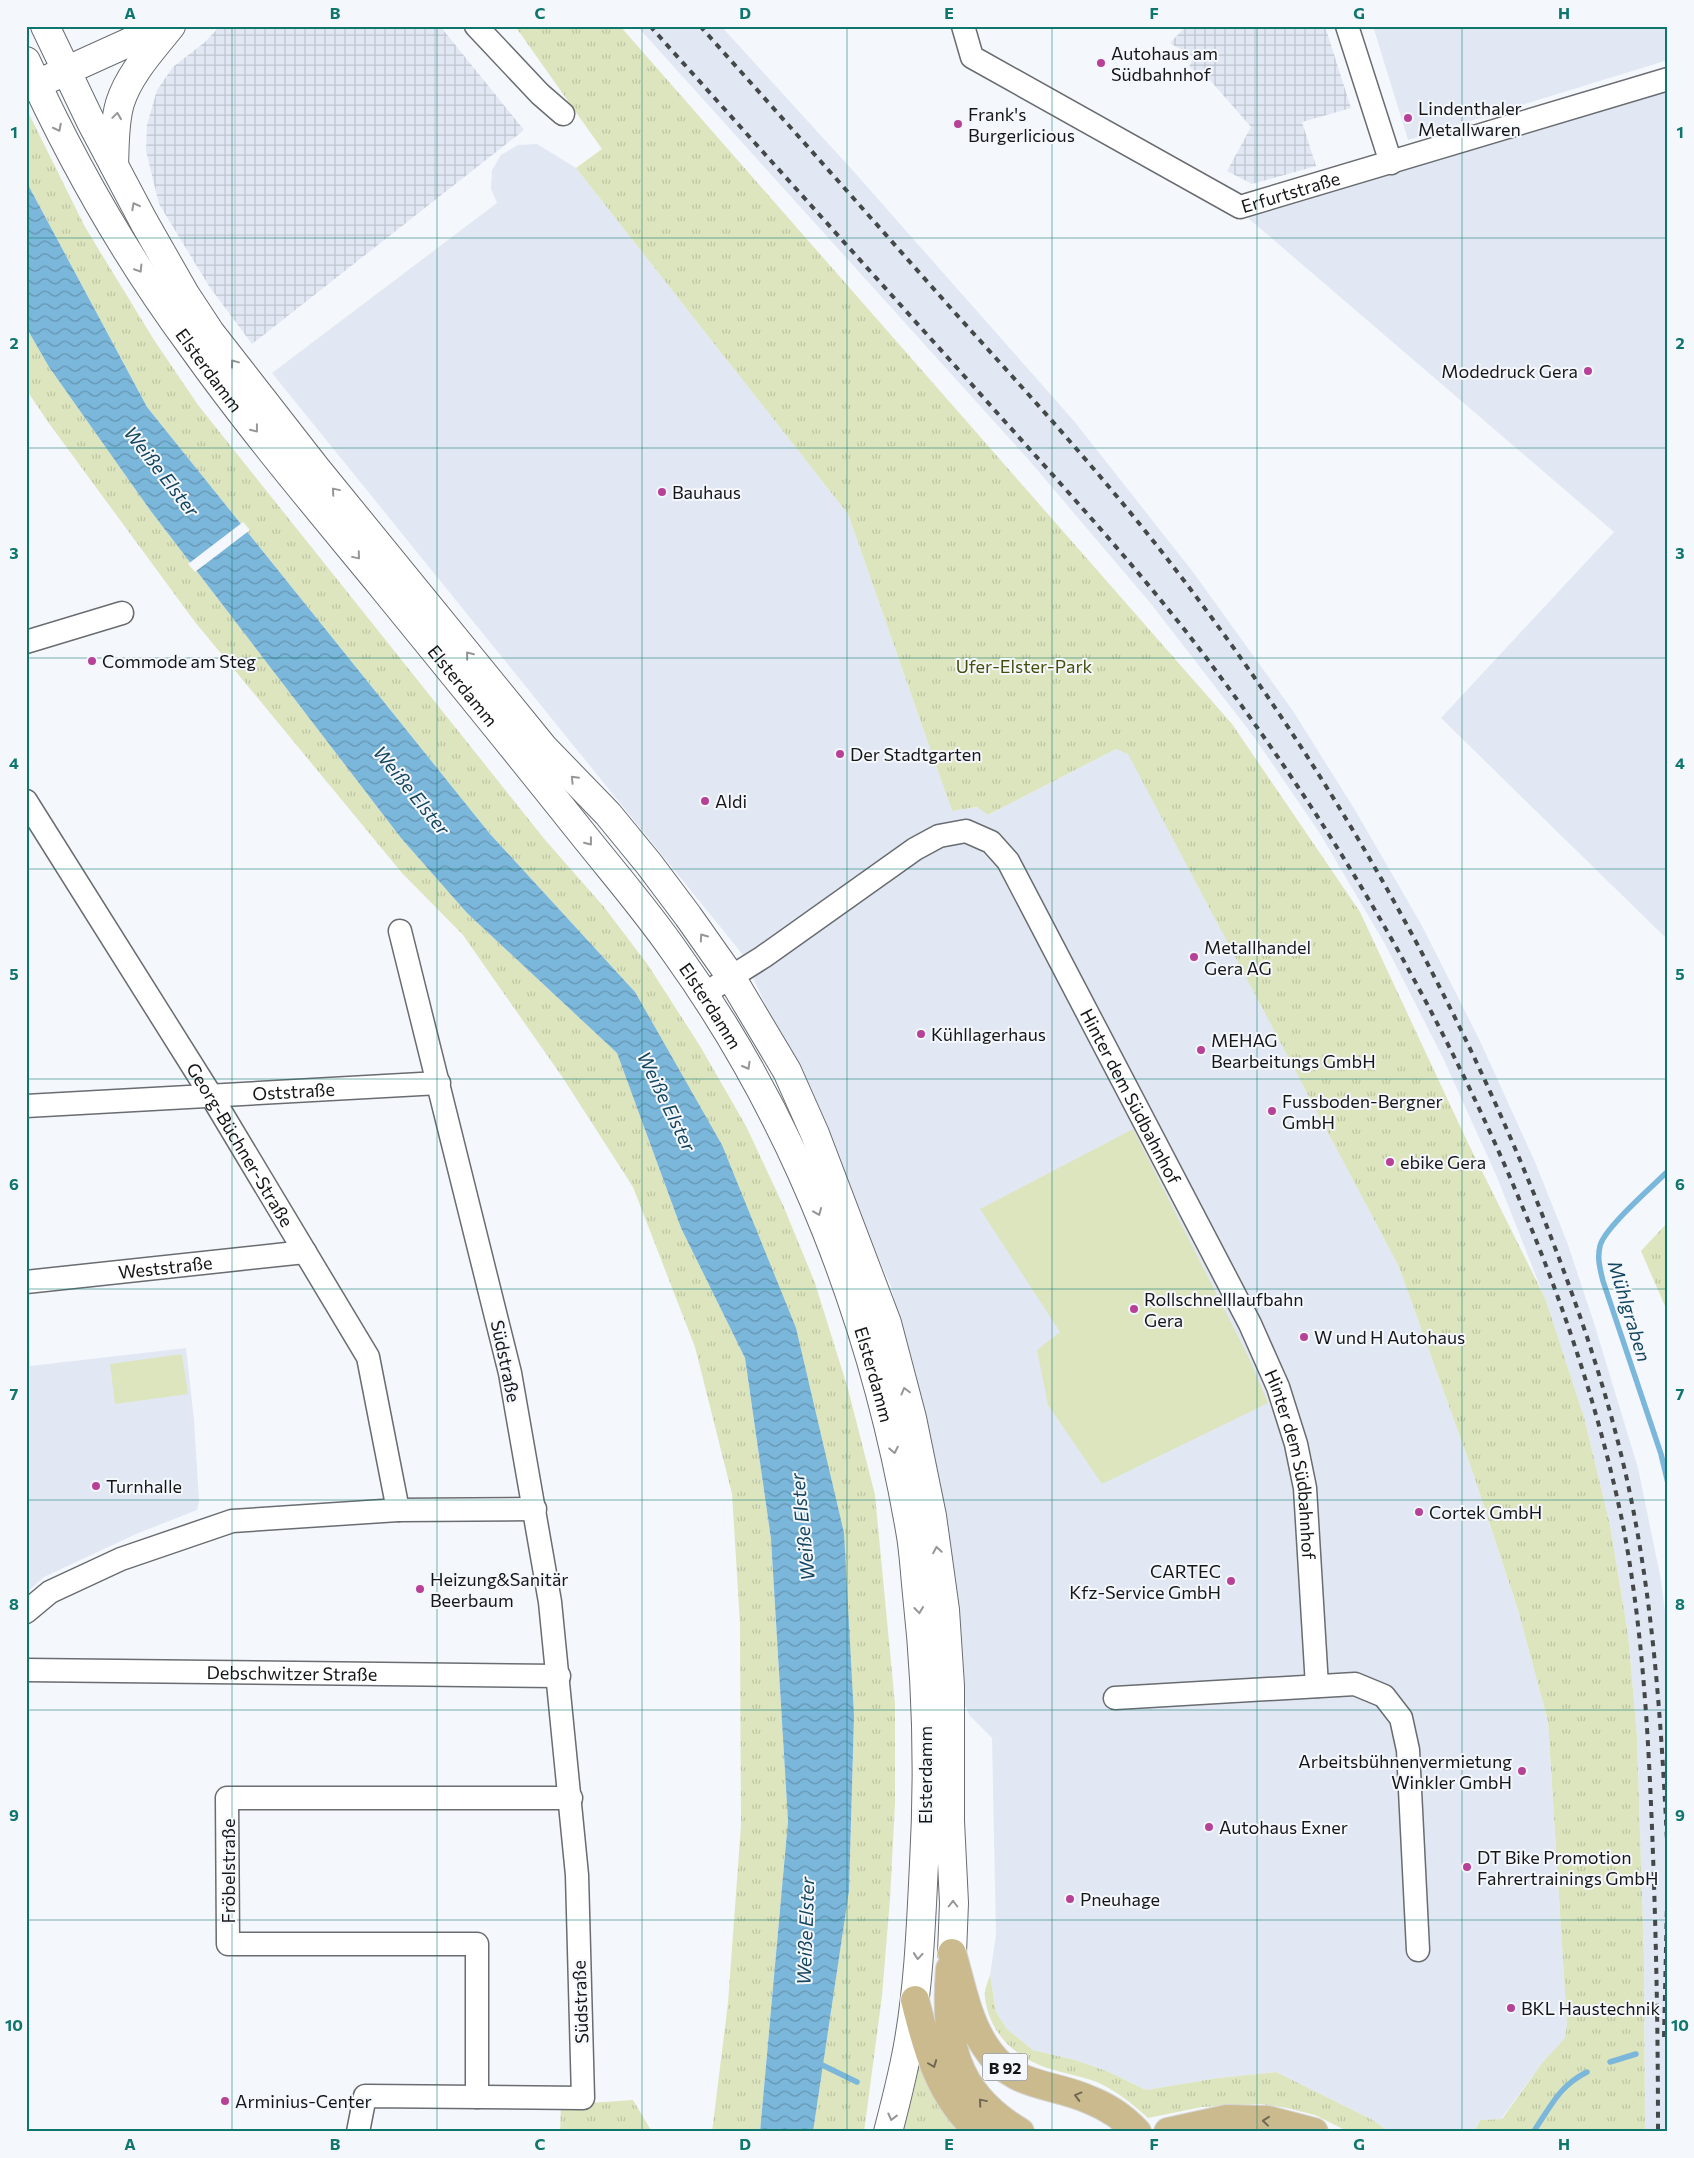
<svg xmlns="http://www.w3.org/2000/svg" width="1694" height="2158" font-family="Commissioner,sans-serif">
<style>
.built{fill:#e1e8f3}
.industrial{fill:url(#industrial-grid)}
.grass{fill:url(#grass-tufts)}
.garden{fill:#dde5be}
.water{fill:url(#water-waves)}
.pier{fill:#f4f7fc}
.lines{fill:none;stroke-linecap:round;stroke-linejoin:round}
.stream{stroke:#7bb7db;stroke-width:5.5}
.minor-casing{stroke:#696c70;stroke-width:25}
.tertiary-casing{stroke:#696c70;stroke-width:30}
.secondary-casing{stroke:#696c70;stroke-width:30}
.primary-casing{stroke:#d5d5d5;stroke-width:30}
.minor{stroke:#fff;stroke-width:22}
.tertiary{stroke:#fff;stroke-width:28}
.secondary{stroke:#fff;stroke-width:28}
.primary{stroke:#cbba8d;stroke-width:28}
.rail{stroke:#454749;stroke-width:4;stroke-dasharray:6 6;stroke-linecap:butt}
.oneway{stroke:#969697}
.oneway2{stroke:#706852}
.grid{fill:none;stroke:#0f766e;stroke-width:1;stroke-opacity:0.55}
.poi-dot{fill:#b84198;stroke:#f4f7fc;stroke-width:2}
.labels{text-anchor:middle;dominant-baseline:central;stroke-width:4;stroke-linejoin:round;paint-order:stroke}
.shield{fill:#f4f7fc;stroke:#585a5c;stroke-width:1}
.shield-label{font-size:16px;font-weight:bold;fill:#151618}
.poi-label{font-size:18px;fill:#151618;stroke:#f4f7fc;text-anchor:start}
.street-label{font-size:18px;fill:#151618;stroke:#f4f7fc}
.park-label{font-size:18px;fill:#464f09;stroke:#f4f7fc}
.water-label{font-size:19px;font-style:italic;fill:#15465f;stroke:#f4f7fc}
.neatline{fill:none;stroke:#0f766e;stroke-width:2}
.grid-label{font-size:16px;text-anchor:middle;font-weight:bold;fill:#0f766e}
</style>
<defs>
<pattern id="industrial-grid" width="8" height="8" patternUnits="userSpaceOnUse" patternTransform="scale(1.25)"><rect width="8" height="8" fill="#e1e8f3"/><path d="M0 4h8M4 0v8" fill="none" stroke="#c0c6d0"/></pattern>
<pattern id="grass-tufts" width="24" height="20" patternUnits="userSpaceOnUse" patternTransform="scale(1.25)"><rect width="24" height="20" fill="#dde5be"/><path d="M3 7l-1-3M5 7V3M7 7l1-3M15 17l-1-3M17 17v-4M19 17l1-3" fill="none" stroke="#bdc4a3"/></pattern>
<pattern id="water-waves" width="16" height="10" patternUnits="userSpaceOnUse" patternTransform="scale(1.25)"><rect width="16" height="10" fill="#7bb7db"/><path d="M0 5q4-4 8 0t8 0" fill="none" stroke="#6494b1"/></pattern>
</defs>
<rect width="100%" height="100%" fill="#f4f7fc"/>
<!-- built -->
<path class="built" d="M637,26h84l134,147 219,248 119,151 100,139 62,99 66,114 59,117 55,121 32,80 27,81 44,145 23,112 7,55v497h-23l-1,-172 -7,-224 -9,-102 -18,-109 -26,-108 -39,-118 -48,-122 -54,-119 -58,-114 -66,-112 -65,-95 -102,-132 -124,-146z
M1373,26h295v34l-260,80z
M1668,91v849l-227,-222 173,-186 -366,-314z
M537,144l39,24 272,346 104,297 26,-4 10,8 128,-66 12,4 271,514 74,206 45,137 30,111 19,304 -1,13 -24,25 -41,56 -21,1 -6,12h-85l-16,-12 -97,-48 -58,6 -72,12 -37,-18 -34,-12 -42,-10 -26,-21 -11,-17 -6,-37 6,-40 -4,-197 -22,-22 -8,-18 -20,-189 -51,-223 -148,-331 -471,-582 225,-170 -6,-14 1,-19 9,-15 17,-10z
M26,1300h2l2,66 156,-18 8,72 5,81 -2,9 -61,24 -92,43 -18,16z"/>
<!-- industrial -->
<path class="industrial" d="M220,26h220l84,104 -272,214 -43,-58 -50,-82 -13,-53 1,-26 10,-35 16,-23 32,-25z
M1186,26h139l26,82 -49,14 14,44 -64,18 -25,-13 24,-44 -41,-47 -21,-13 5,-10 -24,-14z"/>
<!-- grass -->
<path class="grass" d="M515,26h105l612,698 128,188 107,229 78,157 39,119 26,108 18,109 9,102 7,224 1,172h-171l6,-12 22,-1 40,-56 23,-25 2,-13 -19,-304 -30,-111 -45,-137 -74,-206 -271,-513 -12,-5 -128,66 -11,-8 -25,4 -104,-297 -272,-346 26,-19z
M26,108l59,119 69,113 44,65 348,436 58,66 44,58 52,81 46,80 37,79 32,78 33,106 27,106 20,209v99l-5,96 -8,97 -18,136h-51l36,-242 5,-173 -219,-725 -145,-158 -343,-427 -121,-226z
M26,327l23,40 101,143 251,328 66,75 150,140 64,175 64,130 26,181 17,282 -28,311h-48l16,-129 13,-178 -1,-202 -8,-129 -37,-147 -62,-160 -70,-109 -100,-143 -61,-62 -207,-251 -147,-200 -22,-33z
M1668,1222v91l-27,-62z
M990,1975l6,37 11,17 26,21 42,10 34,12 37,18 72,-12 58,-6 97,48 16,12h-40l-34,-17 -28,-7 -27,-4 -58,3 -54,11c-14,-13 -29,-25 -47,-34 -15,-7 -31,-9 -47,-14 -35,-9 -65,-35 -69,-73 -1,-7 3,-15 5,-22z
M920,2060l44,72h-62z
M633,2100l19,32h-92l1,-27z"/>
<!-- garden -->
<path class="garden" d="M1133,1129l116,229 19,45 -166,81 -54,-79 -11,-55 23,-18 -80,-123z
M182,1354l6,40 -73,10 -5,-40z"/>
<!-- water -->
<path class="water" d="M26,181l121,226 343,427 145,158 87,153 74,183 48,205 10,184 -5,174 -36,241h-53l28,-311 -17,-282 -26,-181 -64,-130 -64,-175 -150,-140 -66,-75 -251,-328 -101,-143 -23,-40z"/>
<!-- pier -->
<path class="pier" d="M243,522l7,8 -55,42 -7,-8z"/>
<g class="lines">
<!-- stream -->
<path class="stream" d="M1668,1171c-15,15 -64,57 -68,75 -3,12 0,23 3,35l58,173 7,29
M816,2062l41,20
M1610,2062l26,-8
M1534,2131c17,-25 25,-45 53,-59"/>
<!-- minor casing -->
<g class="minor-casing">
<g id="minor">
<path d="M476,26l64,68 23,20"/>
<path id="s1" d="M963,26l9,31 268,150 428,-128"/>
<path d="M1347,26l44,137"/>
<path d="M26,642l96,-29"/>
<path id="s2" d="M26,801l186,296 156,260 30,153"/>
<path id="s3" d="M704,994l59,-37 152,-108 24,-13 27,-5 25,11 17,19 242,463 28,63 18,57 9,44 12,198"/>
<path id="s4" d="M26,1106l413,-23"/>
<path id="s5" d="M26,1282l279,-30"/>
<path d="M26,1612l24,-20 71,-33 111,-38 166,-11 137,-1"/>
<path id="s6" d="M26,1670l533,6"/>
<path d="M1115,1698l240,-14 29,12 17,22 7,32 10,200"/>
<path d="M477,2097v-153h-249l-1,-146h344"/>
<path d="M358,2132l7,-36 218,2 -6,-223 -27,-273 -40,-229 -110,-442"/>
</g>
</g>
<!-- tertiary casing -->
<g class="tertiary-casing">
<path id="tertiary" d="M37,84l128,-58
M114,165c1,-20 0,-42 6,-62 9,-29 32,-53 51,-77"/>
</g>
<!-- secondary casing -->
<g class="secondary-casing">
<g id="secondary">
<path d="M45,26l46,96 53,100 41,72 25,38 106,136 228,280 64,66 41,50 39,52 43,61 56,94 28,63 72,189 25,95 20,98 13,94 5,76v135l4,82 -2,50"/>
<path id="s7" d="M26,61c45,99 100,196 165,284 59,83 125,161 190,240 67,82 134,164 200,247 31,39 65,78 94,120 123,171 201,376 236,584 3,19 4,39 6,58 10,90 12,180 7,270 -3,59 -5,118 -15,176 -5,31 -13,61 -21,92"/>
</g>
</g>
<!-- primary casing -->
<g class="primary-casing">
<path id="primary" d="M952,1953c9,30 15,66 33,93 27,43 66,36 105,54 18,7 34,18 47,32
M950,1969c-6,73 4,124 70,163
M915,2000c12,49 25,98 65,132
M1168,2132l59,-13 41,1 46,12"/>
</g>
<!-- minor -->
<use href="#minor" class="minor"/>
<!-- tertiary -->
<use href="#tertiary" class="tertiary"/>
<!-- secondary -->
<use href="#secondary" class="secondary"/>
<!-- primary -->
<use href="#primary" class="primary"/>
<!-- rail -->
<path class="rail" d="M650,26c111,124 222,247 333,371 81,91 164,180 236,278 124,166 227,346 306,538 42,101 76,205 98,312 19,100 25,202 29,303 4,101 6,202 6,304
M700,26c86,96 171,192 256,288 74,82 149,164 216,251 153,198 278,416 370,649 35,89 67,181 87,275 26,123 33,247 39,372
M1664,2037l4,-177"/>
</g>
<!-- one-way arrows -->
<defs><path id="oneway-chevron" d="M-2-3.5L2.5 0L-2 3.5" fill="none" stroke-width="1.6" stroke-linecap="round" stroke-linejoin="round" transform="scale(1.25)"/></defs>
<g class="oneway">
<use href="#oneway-chevron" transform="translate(117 116) rotate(-82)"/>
<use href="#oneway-chevron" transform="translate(58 128) rotate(63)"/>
<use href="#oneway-chevron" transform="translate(135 206) rotate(-118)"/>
<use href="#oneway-chevron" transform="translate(139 269) rotate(58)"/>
<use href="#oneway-chevron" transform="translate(234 363) rotate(-127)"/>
<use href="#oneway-chevron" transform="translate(255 429) rotate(52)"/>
<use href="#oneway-chevron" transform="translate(335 491) rotate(-130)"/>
<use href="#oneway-chevron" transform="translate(357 556) rotate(50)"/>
<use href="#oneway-chevron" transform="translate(469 655) rotate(-129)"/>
<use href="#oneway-chevron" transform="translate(574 779) rotate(-134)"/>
<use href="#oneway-chevron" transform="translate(589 842) rotate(52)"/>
<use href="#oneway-chevron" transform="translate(703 937) rotate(-125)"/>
<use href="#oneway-chevron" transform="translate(747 1066) rotate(60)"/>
<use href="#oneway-chevron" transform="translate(818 1212) rotate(68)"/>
<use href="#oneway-chevron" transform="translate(905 1391) rotate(-105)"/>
<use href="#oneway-chevron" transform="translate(894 1450) rotate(79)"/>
<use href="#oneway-chevron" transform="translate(937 1550) rotate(-99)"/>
<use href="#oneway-chevron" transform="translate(919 1610) rotate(84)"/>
<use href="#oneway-chevron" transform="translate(953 1904) rotate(-90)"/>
<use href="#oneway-chevron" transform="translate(918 1956) rotate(95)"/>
<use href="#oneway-chevron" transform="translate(892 2117) rotate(104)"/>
</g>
<g class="oneway2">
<use href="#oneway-chevron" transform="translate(933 2064) rotate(69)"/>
<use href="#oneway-chevron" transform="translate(1078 2096) rotate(-165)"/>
<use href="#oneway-chevron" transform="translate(982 2102) rotate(-130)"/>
<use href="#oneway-chevron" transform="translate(1266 2121) rotate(-174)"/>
</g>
<!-- grid -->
<path class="grid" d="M232,26v2106M437,26v2106M642,26v2106M847,26v2106M1052,26v2106M1257,26v2106M1462,26v2106M26,238h1642M26,448h1642M26,658h1642M26,869h1642M26,1079h1642M26,1289h1642M26,1500h1642M26,1710h1642M26,1920h1642"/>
<!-- markers -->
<g class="poi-dot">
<circle cx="1101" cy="63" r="5"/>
<circle cx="1408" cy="118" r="5"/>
<circle cx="958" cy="124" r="5"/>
<circle cx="1588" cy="371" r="5"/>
<circle cx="662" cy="492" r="5"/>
<circle cx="92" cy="661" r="5"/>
<circle cx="840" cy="754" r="5"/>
<circle cx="705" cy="801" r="5"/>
<circle cx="1194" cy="957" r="5"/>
<circle cx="921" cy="1034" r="5"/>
<circle cx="1201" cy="1050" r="5"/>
<circle cx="1272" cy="1111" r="5"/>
<circle cx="1390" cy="1162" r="5"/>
<circle cx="1134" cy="1309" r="5"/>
<circle cx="1304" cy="1337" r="5"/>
<circle cx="96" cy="1486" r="5"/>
<circle cx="1419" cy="1512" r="5"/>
<circle cx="1231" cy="1581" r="5"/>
<circle cx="420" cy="1589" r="5"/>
<circle cx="1522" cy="1771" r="5"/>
<circle cx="1209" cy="1827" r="5"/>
<circle cx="1467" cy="1867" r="5"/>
<circle cx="1070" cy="1899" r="5"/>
<circle cx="1511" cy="2008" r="5"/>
<circle cx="225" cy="2101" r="5"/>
</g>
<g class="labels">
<!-- shield labels -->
<rect class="shield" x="982.5" y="2053.5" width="45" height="27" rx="4"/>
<g class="shield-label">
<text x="1005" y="2067">B 92</text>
</g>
<!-- poi labels -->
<g class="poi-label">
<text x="1111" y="53">Autohaus am<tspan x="1111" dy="21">Südbahnhof</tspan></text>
<text x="1418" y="108">Lindenthaler<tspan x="1418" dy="21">Metallwaren</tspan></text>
<text x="968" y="114">Frank's<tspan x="968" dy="21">Burgerlicious</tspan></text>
<text x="1578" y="371" text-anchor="end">Modedruck Gera</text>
<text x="672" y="492">Bauhaus</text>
<text x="102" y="661">Commode am Steg</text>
<text x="850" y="754">Der Stadtgarten</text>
<text x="715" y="801">Aldi</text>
<text x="1204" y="947">Metallhandel<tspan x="1204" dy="21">Gera AG</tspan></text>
<text x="931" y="1034">Kühllagerhaus</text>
<text x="1211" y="1040">MEHAG<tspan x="1211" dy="21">Bearbeitungs GmbH</tspan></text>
<text x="1282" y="1101">Fussboden-Bergner<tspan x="1282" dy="21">GmbH</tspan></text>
<text x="1400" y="1162">ebike Gera</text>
<text x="1144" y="1299">Rollschnelllaufbahn<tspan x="1144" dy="21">Gera</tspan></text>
<text x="1314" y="1337">W und H Autohaus</text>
<text x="106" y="1486">Turnhalle</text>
<text x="1429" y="1512">Cortek GmbH</text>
<text x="1221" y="1571" text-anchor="end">CARTEC<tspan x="1221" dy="21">Kfz-Service GmbH</tspan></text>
<text x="430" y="1579">Heizung&amp;Sanitär<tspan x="430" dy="21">Beerbaum</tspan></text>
<text x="1512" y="1761" text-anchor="end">Arbeitsbühnenvermietung<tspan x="1512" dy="21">Winkler GmbH</tspan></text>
<text x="1219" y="1827">Autohaus Exner</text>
<text x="1477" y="1857">DT Bike Promotion<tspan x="1477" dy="21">Fahrertrainings GmbH</tspan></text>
<text x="1080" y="1899">Pneuhage</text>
<text x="1521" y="2008">BKL Haustechnik</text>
<text x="235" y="2101">Arminius-Center</text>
</g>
<!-- street labels -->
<g class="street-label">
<text stroke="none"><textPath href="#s1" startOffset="392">Erfurtstraße</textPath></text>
<text stroke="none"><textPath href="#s7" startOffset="360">Elsterdamm</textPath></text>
<text stroke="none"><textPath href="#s7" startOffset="765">Elsterdamm</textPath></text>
<text stroke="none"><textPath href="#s7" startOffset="1170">Elsterdamm</textPath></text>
<text stroke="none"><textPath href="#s4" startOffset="268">Oststraße</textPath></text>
<text stroke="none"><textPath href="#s3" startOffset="629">Hinter dem Südbahnhof</textPath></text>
<text stroke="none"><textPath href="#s2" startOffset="405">Georg-Büchner-Straße</textPath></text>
<text stroke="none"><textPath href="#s5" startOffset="140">Weststraße</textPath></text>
<text transform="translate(506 1361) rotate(78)">Südstraße</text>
<text stroke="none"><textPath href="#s7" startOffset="1575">Elsterdamm</textPath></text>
<text stroke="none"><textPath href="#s3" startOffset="1034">Hinter dem Südbahnhof</textPath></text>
<text stroke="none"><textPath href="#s6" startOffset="266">Debschwitzer Straße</textPath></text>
<text transform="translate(925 1775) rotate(-90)">Elsterdamm</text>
<text transform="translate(228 1871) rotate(-90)">Fröbelstraße</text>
<text transform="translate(580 2002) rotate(-92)">Südstraße</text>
</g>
<!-- park labels -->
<g class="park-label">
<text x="1024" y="666">Ufer-Elster-Park</text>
</g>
<!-- water labels -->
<g class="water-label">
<text transform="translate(162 471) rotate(52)">Weiße Elster</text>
<text transform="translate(412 790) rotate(51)">Weiße Elster</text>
<text transform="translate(667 1101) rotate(64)">Weiße Elster</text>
<text transform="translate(1630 1311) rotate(73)">Mühlgraben</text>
<text transform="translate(802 1527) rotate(-96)">Weiße Elster</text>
<text transform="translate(805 1931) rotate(-88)">Weiße Elster</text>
</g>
</g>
<!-- border -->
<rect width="1694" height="2158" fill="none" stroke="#f4f7fc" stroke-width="55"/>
<rect x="28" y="28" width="1638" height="2102" class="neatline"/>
<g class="grid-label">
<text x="130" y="19">A</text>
<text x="335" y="19">B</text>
<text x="540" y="19">C</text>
<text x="745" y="19">D</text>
<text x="949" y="19">E</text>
<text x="1154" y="19">F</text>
<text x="1359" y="19">G</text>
<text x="1564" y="19">H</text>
<text x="14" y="138">1</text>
<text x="1680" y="138">1</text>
<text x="14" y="349">2</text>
<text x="1680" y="349">2</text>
<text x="14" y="559">3</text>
<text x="1680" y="559">3</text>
<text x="14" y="769">4</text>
<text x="1680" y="769">4</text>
<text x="14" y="980">5</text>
<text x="1680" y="980">5</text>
<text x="14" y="1190">6</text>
<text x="1680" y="1190">6</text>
<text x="14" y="1400">7</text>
<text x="1680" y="1400">7</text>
<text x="14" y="1610">8</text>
<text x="1680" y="1610">8</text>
<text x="14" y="1821">9</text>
<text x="1680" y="1821">9</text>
<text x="14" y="2031">10</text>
<text x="1680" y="2031">10</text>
<text x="130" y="2150">A</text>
<text x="335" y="2150">B</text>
<text x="540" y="2150">C</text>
<text x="745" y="2150">D</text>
<text x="949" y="2150">E</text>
<text x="1154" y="2150">F</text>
<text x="1359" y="2150">G</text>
<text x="1564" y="2150">H</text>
</g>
</svg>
